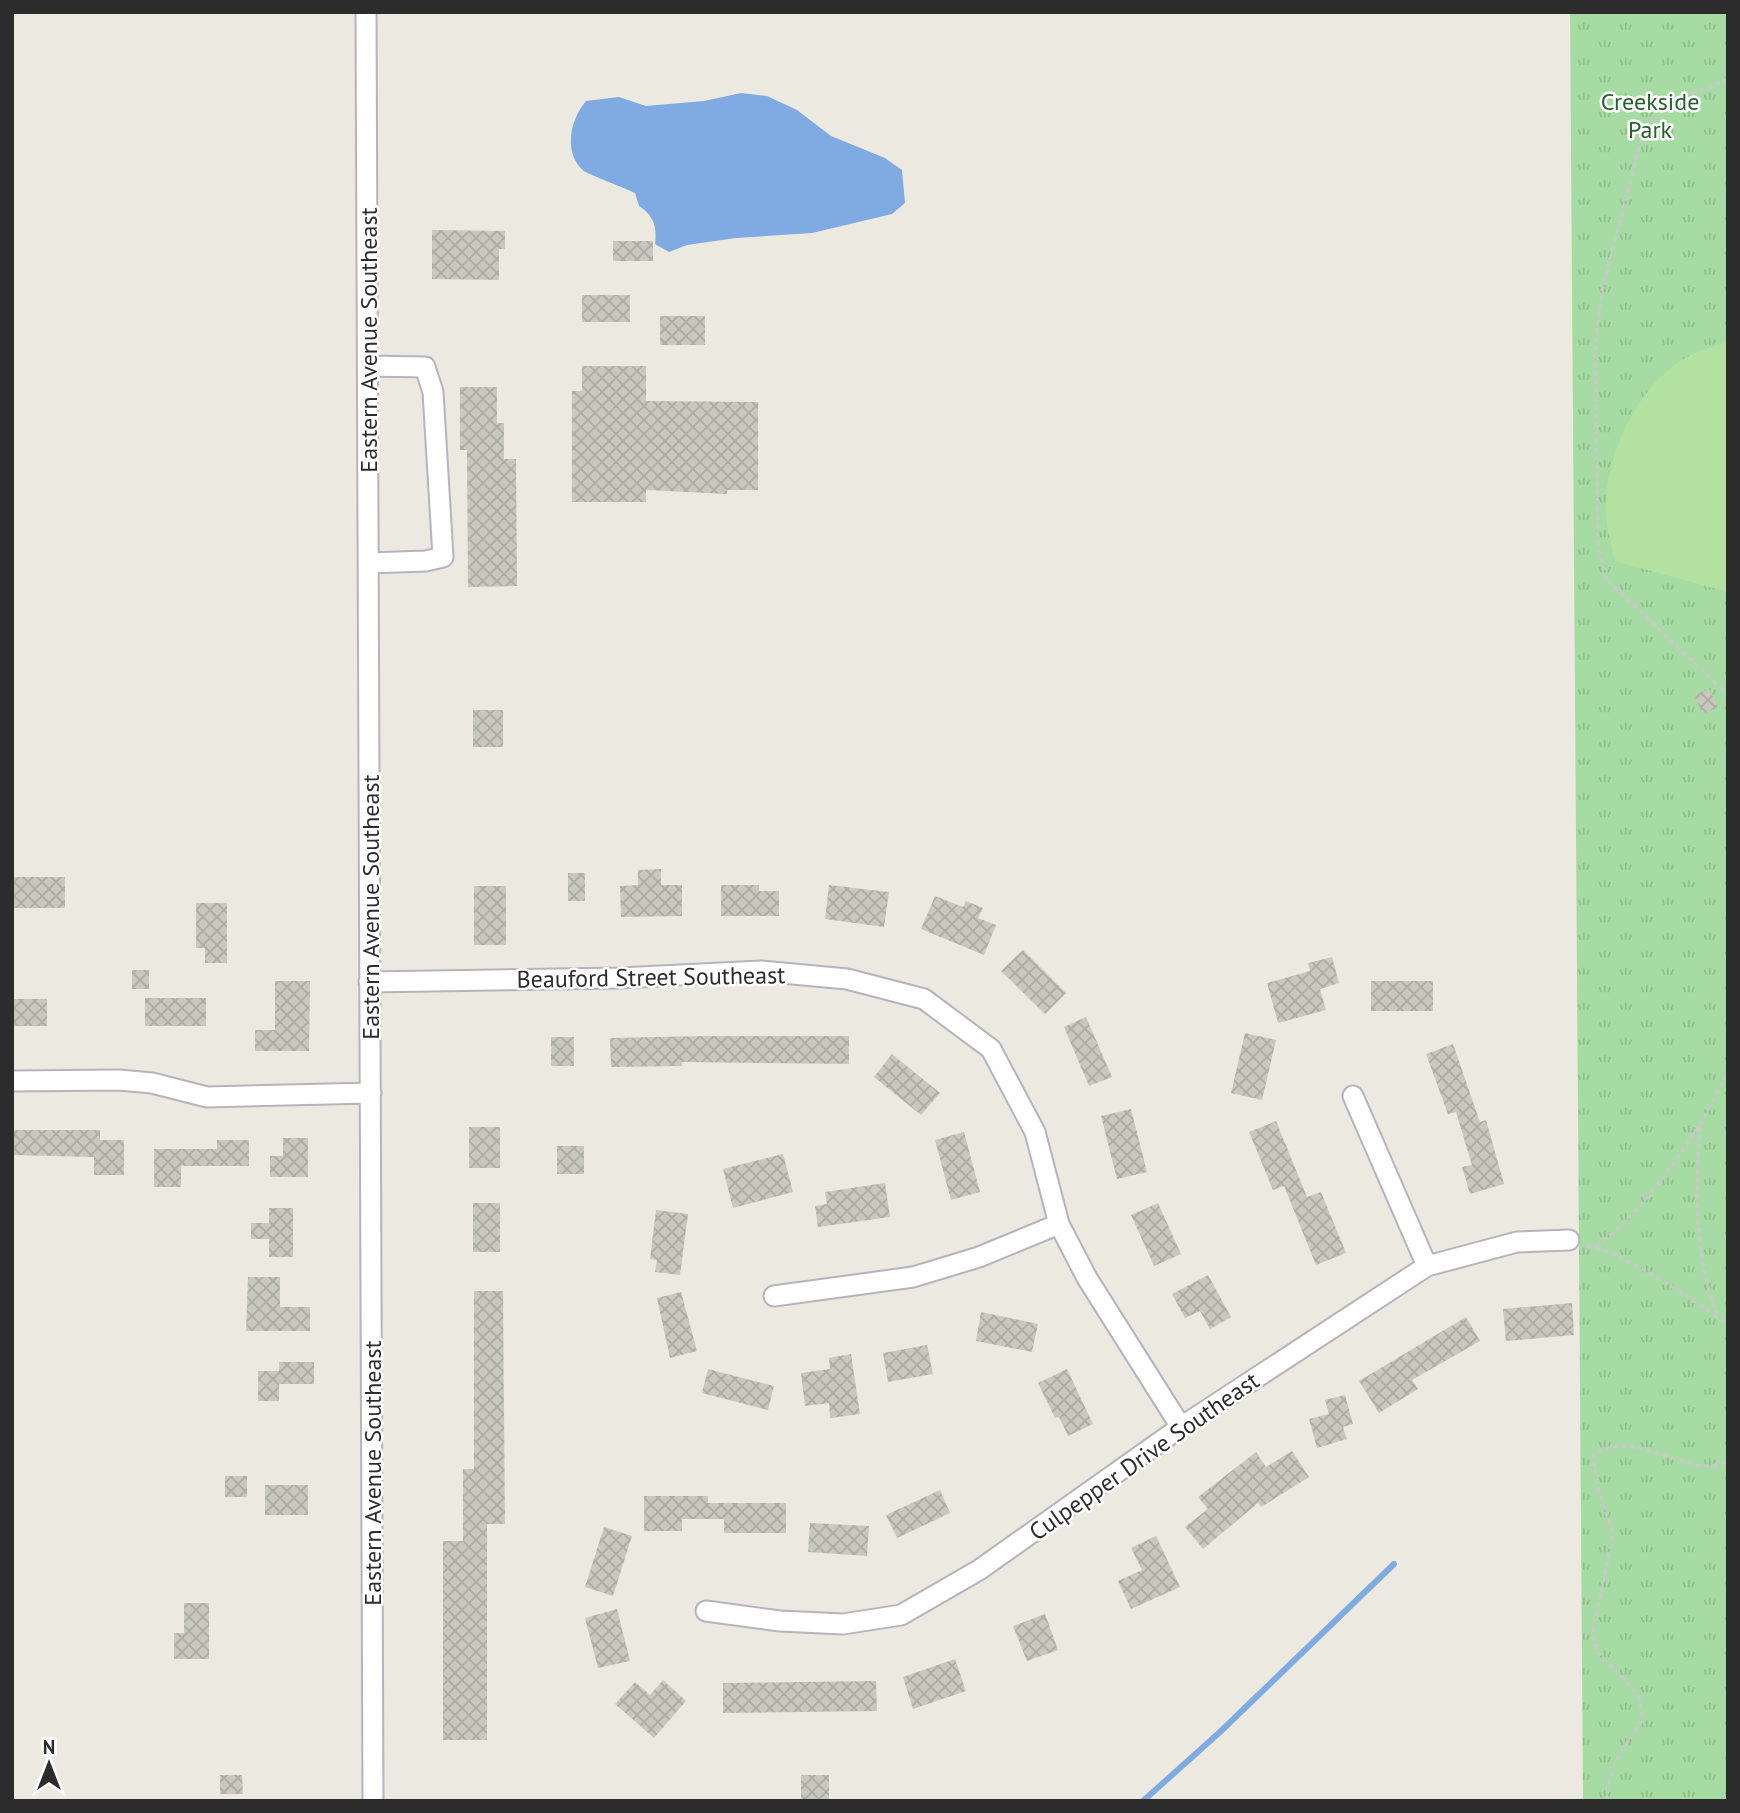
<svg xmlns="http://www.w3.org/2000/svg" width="1740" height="1813" font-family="'PT Sans',sans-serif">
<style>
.park{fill:url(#park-tufts)}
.pitch{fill:#b3e2a0}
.water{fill:#7fabe2}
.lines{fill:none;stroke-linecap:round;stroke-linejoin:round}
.stream{stroke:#7fabe2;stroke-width:6}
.building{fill:url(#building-cross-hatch)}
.minor-casing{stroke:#b5b3be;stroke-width:23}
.path{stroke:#c8c8c8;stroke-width:3.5;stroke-dasharray:5 3.5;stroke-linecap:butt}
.minor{stroke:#fff;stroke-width:19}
.labels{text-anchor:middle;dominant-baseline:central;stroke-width:5;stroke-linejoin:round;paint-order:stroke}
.park-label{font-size:24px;fill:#236228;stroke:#fff}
.street-label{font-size:24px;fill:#2c2c2c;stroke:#fff}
</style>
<defs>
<pattern id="park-tufts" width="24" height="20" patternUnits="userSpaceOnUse" patternTransform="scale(1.75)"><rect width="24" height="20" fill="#a6dca3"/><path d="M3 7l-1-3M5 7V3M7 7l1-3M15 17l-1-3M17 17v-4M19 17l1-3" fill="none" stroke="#8fbd8c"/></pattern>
<pattern id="building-cross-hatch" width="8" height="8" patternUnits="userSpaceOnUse" patternTransform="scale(1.75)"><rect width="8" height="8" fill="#c8c8be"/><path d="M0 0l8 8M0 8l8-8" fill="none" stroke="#acaca3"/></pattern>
</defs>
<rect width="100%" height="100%" fill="#eceae0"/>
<!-- park -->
<path class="park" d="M1570,12h158v1789h-145z"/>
<!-- pitch -->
<path class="pitch" d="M1728,342v250l-113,-31c-5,-21 -11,-43 -9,-64 5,-52 34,-114 81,-140 13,-7 28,-10 41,-15z"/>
<!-- water -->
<path class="water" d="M741,93l26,3 30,14 34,26 54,22 17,12 3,33 -13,11 -80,19 -76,5 -49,7 -18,7 -14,-8c2,-18 -1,-28 -16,-38l-4,-13c-10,-5 -45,-18 -51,-22 -22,-18 -13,-53 2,-70l33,-4 27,9 58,-5z"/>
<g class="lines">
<!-- stream -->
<path class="stream" d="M1143,1801l77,-69 174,-168"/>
</g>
<!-- building -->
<path class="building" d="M432,230l73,1v18h-6v31l-67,-1z
M613,241h40v20h-40z
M582,295h48v27h-48z
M660,316h45v29h-45z
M582,366h64v35l112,1v88h-31v4l-81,-4v12h-74v-111h10z
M460,387h37v36h7v36h12l1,127 -49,1 -1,-137h-7z
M1709,689l9,18 -15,7 -9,-19z
M473,710h30v37h-30z
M661,869v16h21v31l-61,1 -1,-31 18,-1v-15z
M568,873h17v28h-17z
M12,877h53v31h-53z
M721,885h38v6h20v25h-58z
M829,885l60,7 -5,35 -59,-8z
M474,886h32v59h-32z
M935,896l28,11 3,-6 17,7 -5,10 18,7 -12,30 -63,-26z
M196,903h31v60h-22v-15h-9z
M1023,950l43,43 -21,21 -44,-43z
M1332,957l7,26 -19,6 6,21 -48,13 -11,-40 43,-12 -2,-8z
M132,970h17v19h-17z
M275,981h35l-1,70h-54v-21h20z
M1371,981h62v30h-62z
M145,998h61v28h-61z
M12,999h35v27h-35z
M1086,1017l26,60 -23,9 -25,-59z
M1245,1033l31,7 -14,60 -31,-7z
M703,1036h146v28l-167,-2v4l-71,1 -1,-29z
M551,1037h23v29h-23z
M1453,1044l27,78 6,-2 18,64 -34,10 -8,-27 10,-2 -16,-53 -8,2 -22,-60z
M892,1054l48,39 -19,22 -47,-38z
M1131,1109l16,63 -30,7 -16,-63z
M1276,1121l31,76 14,-5 25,61 -30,12 -32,-79 -11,4 -24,-58z
M469,1127h31v41h-31z
M12,1130h88v10h24v35h-30v-18l-82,-2z
M964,1132l16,60 -29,8 -16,-60z
M283,1138h25v39h-38v-21h13z
M217,1140h32v26h-68v21h-27v-38h63z
M557,1146h27v28h-27z
M783,1154l10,38 -60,16 -10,-39z
M885,1183l5,34 -72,10 -3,-21 12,-2 -2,-12z
M473,1203h27v49h-27z
M1158,1203l23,51 -27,12 -23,-51z
M269,1208h24v49h-24v-18h-18v-16h18z
M656,1210l32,4 -8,61 -25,-3 2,-12 -7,-1z
M1208,1275l23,42 -21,12 -10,-18 -15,7 -13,-24z
M248,1277h32v30h30v24h-64z
M474,1291h29l2,233h-18v216h-44v-199h20v-72h11z
M681,1292l16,59 -27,7 -13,-60z
M1572,1303l2,32 -68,6 -3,-32z
M981,1312l57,12 -6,28 -56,-11z
M1466,1317l14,24 -68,39 6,9 -39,24 -20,-32z
M927,1345l6,29 -45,8 -5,-29z
M851,1354l9,60 -30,4 -1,-15 -24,3 -4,-33 29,-4 -1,-11z
M279,1362h35v22h-35z
M708,1369l66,17 -6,24 -66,-17z
M1067,1369l26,55 -25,12 -9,-19 -4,1 -17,-35z
M258,1371h21v30h-21z
M1345,1395l8,29 -10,3 4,12 -30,9 -8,-29 20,-5 -4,-14z
M1292,1451l17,26 -48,30 -3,-4 -55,46 -18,-22 23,-18 -10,-12 58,-45 10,15z
M225,1476h22v21h-22z
M265,1485h43v30h-43z
M940,1490l10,23 -53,25 -11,-23z
M644,1496h64v7h78v30h-62v-14h-42v12h-38z
M810,1523l59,3 -2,30 -59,-4z
M604,1527l28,9 -19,60 -28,-9z
M1156,1536l24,51 -49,22 -13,-28 24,-11 -11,-22z
M184,1603h25v56h-35v-26h10z
M617,1609l13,52 -32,7 -13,-50z
M1045,1614l13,36 -31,11 -14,-35z
M955,1659l11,32 -53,18 -10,-32z
M663,1680l23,21 -32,37 -39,-34 20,-22 15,13z
M876,1681l1,30 -154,2v-30z
M220,1775h22l1,19h-23z
M801,1775h28v25h-28z"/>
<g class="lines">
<!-- minor casing -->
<g class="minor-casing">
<path id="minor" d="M366,12l7,1789
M368,366l57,1 8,25 10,165 -17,4 -57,2
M369,982l251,-4 141,-7 86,8 77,20 67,50 44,83 24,92 28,54 94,149
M12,1081l107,-1 33,3 55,14 164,-4
M1353,1096l74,170
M774,1296l139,-19 66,-20 80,-33
M706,1611l74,10 63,3 58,-9 78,-45 202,-143 246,-161 90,-24 52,-2"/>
</g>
<!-- path -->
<path class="path" d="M1728,79l-69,28 -15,22 -42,162 -7,56 3,199 9,34 121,115
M1700,1125l28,-53
M1587,1246c30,2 115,59 141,79
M1596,1246c45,-33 73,-76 104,-121 -5,67 -6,129 18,192
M1607,1801c-1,-32 19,-56 36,-82l-5,-25 -41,-42 -4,-21 20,-97 -16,-49 -4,-30c31,-24 78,8 113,11 7,1 15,-3 22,-4"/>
<!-- minor -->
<use href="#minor" class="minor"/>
</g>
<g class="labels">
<!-- park labels -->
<g class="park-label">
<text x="1650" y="101">Creekside<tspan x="1650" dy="28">Park</tspan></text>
</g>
<!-- street labels -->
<g class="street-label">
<text transform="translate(368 340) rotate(-90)">Eastern Avenue Southeast</text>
<text transform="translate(370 907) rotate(-90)">Eastern Avenue Southeast</text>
<text transform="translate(651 977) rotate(-1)">Beauford Street Southeast</text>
<text transform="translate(1144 1456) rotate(-35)">Culpepper Drive Southeast</text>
<text transform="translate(372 1473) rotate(-90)">Eastern Avenue Southeast</text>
</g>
</g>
<!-- border -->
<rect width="1740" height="1813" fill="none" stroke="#2c2c2c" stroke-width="28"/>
<!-- north arrow -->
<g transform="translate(49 1764)" stroke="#ffffff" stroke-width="5" paint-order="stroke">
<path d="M0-5L12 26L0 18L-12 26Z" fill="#2c2c2c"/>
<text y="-10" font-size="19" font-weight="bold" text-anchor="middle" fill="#2c2c2c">N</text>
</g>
</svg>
